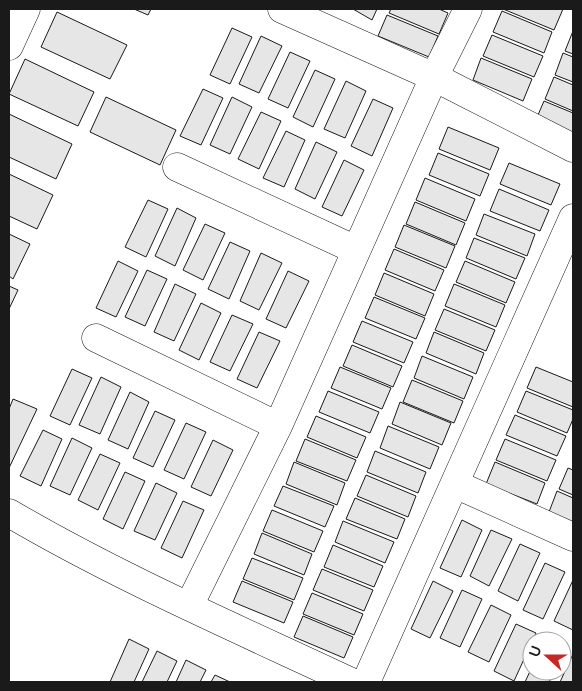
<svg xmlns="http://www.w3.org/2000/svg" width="582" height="691" font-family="'Varela Round',sans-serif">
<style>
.building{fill:#e6e6e6;stroke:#1a1a1a}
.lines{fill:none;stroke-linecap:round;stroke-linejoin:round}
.street-casing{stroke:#1a1a1a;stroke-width:29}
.street{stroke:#fff;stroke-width:28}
</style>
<rect width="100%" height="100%" fill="#fff"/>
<!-- building -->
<path class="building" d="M134,9h17l-3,6z
M353,9h24l-5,11z
M391,9h48l9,4 -9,21 -50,-21z
M503,9h60l-9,21z
M502,11l50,21 -8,21 -51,-21z
M57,12l70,33 -17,34 -69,-32z
M387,15l51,21 -9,21 -51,-21z
M232,28l20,9 -22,47 -20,-9z
M573,31v23l-8,-3z
M492,35l51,21 -9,21 -51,-21z
M261,36l21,10 -23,47 -20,-9z
M290,52l20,9 -22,47 -20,-9z
M563,53l10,4v25l-18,-7z
M481,58l51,21 -9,22 -50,-21z
M25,59l69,33 -16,34 -69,-32z
M315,70l20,9 -22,48 -20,-10z
M554,77l19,8v26l-28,-12z
M346,81l20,10 -21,47 -21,-9z
M203,89l20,9 -22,47 -21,-9z
M106,97l70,33 -16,35 -70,-33z
M232,97l20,10 -22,47 -20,-9z
M373,99l20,9 -21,48 -21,-10z
M544,101l29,12v25l-38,-16z
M261,112l20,9 -22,48 -21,-10z
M9,114l63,30 -16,35 -47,-22z
M448,127l51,21 -9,22 -51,-21z
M286,131l19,9 -21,47 -21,-9z
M316,142l21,10 -22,47 -20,-10z
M438,153l51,21 -9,22 -51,-21z
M344,160l20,10 -22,46 -20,-9z
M509,163l51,21 -9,21 -51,-21z
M9,174l44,21 -16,34 -28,-13z
M425,178l50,21 -9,22 -50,-21z
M499,189l50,21 -9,21 -50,-20z
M148,200l20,9 -22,48 -21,-10z
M415,202l50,21 -9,22 -50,-21z
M177,208l19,10 -21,48 -20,-10z
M484,214l51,20 -8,22 -51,-21z
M205,224l20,9 -22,47 -20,-10z
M404,225l51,21 -9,22 -51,-21z
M9,234l21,10 -17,35 -4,-3z
M474,238l51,20 -9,21 -50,-21z
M230,242l20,9 -21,48 -21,-10z
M394,249l50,21 -9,21 -50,-21z
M261,253l21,10 -23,47 -19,-9z
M118,261l20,10 -22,46 -20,-9z
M465,261l50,21 -9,21 -50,-21z
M147,270l20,9 -22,47 -20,-9z
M288,271l21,10 -23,47 -20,-9z
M384,273l50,21 -9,22 -50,-21z
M175,284l21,10 -22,47 -20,-9z
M454,284l51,21 -9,22 -51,-21z
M9,286l9,4 -9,19z
M374,297l51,21 -9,21 -51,-21z
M201,303l20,10 -22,47 -20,-10z
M444,309l51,21 -9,21 -51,-21z
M232,315l21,9 -23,47 -20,-9z
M362,321l51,21 -9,21 -51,-21z
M259,332l21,9 -23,47 -20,-9z
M434,332l50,21 -8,21 -50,-21z
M352,345l50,21 -9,21 -50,-21z
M422,356l51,21 -9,22 -50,-21z
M340,367l51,21 -9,21 -51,-21z
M536,367l37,15v25l-46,-19z
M72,369l20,9 -22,47 -20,-9z
M101,377l20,10 -21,47 -21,-9z
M412,380l51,21 -9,22 -51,-21z
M328,391l51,21 -9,21 -51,-21z
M526,391l47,19v9l-6,14 -50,-21z
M130,392l19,10 -21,47 -20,-9z
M13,399l24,10 -28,59v-59z
M400,402l51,21 -9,22 -50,-21z
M155,411l20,9 -22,47 -20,-9z
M515,415l51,21 -9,20 -51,-21z
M316,416l50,21 -9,21 -50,-21z
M186,423l20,9 -22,47 -20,-9z
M388,426l51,21 -9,22 -50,-21z
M43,430l19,9 -21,47 -21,-10z
M72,438l20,10 -22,47 -20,-9z
M305,439l51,21 -9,21 -51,-20z
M505,439l51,21 -9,21 -51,-21z
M213,440l20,10 -22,46 -20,-9z
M375,451l51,21 -8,21 -51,-21z
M100,454l20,9 -22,47 -20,-10z
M294,462l51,21 -8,22 -51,-21z
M495,462l50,21 -8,21 -51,-20z
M568,468l5,2v25l-14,-6z
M125,472l20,9 -22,48 -20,-10z
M366,475l50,21 -8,21 -51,-21z
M156,483l21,10 -22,47 -21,-9z
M283,486l51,20 -9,21 -51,-21z
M557,491l16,7v24l-24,-10z
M355,498l50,21 -8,20 -51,-20z
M183,501l21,9 -22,48 -21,-10z
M272,510l51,21 -9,21 -51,-21z
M462,520l20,10 -21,47 -21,-9z
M343,521l51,21 -9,21 -50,-21z
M491,530l21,9 -23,47 -19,-10z
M262,533l50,21 -8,21 -50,-21z
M520,544l20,9 -22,48 -20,-10z
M333,545l50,21 -9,21 -50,-20z
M252,558l51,20 -9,22 -51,-21z
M545,563l20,9 -22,47 -20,-9z
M322,569l51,21 -9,21 -51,-21z
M573,580v50l-19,-9z
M242,581l51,21 -9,21 -51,-21z
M433,581l20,10 -23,47 -19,-9z
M462,590l20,9 -22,48 -20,-9z
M312,593l51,21 -9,21 -51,-21z
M491,605l20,10 -22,47 -21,-10z
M303,616l50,21 -9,21 -50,-21z
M516,624l20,9 -22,48 -20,-10z
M547,635l12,6h-15z
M129,639l20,10 -15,33h-24z
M157,651l20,10 -10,21h-25z
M573,654v28h-13z
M186,660l20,10 -6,12h-24z
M532,667v4h23l-6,11h-24z
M215,675l15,7h-19z"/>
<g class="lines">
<!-- street casing -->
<g class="street-casing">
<path id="street" d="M282,9l152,68 139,71
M9,46l17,-37
M177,167l179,83
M96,338l182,88
M455,484l118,53
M9,513c109,64 227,115 342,169
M189,606l89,-180 156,-349 34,-68
M366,682l207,-464"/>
</g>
<!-- street -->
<use href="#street" class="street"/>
</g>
<!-- border -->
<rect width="582" height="691" fill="none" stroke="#1a1a1a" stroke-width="20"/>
<!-- north arrow -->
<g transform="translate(547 656) rotate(291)"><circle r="24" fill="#ffffff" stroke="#a3a3a3"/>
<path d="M0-4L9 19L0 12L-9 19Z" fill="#c62828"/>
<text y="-8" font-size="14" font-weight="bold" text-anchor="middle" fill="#1a1a1a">U</text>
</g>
</svg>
